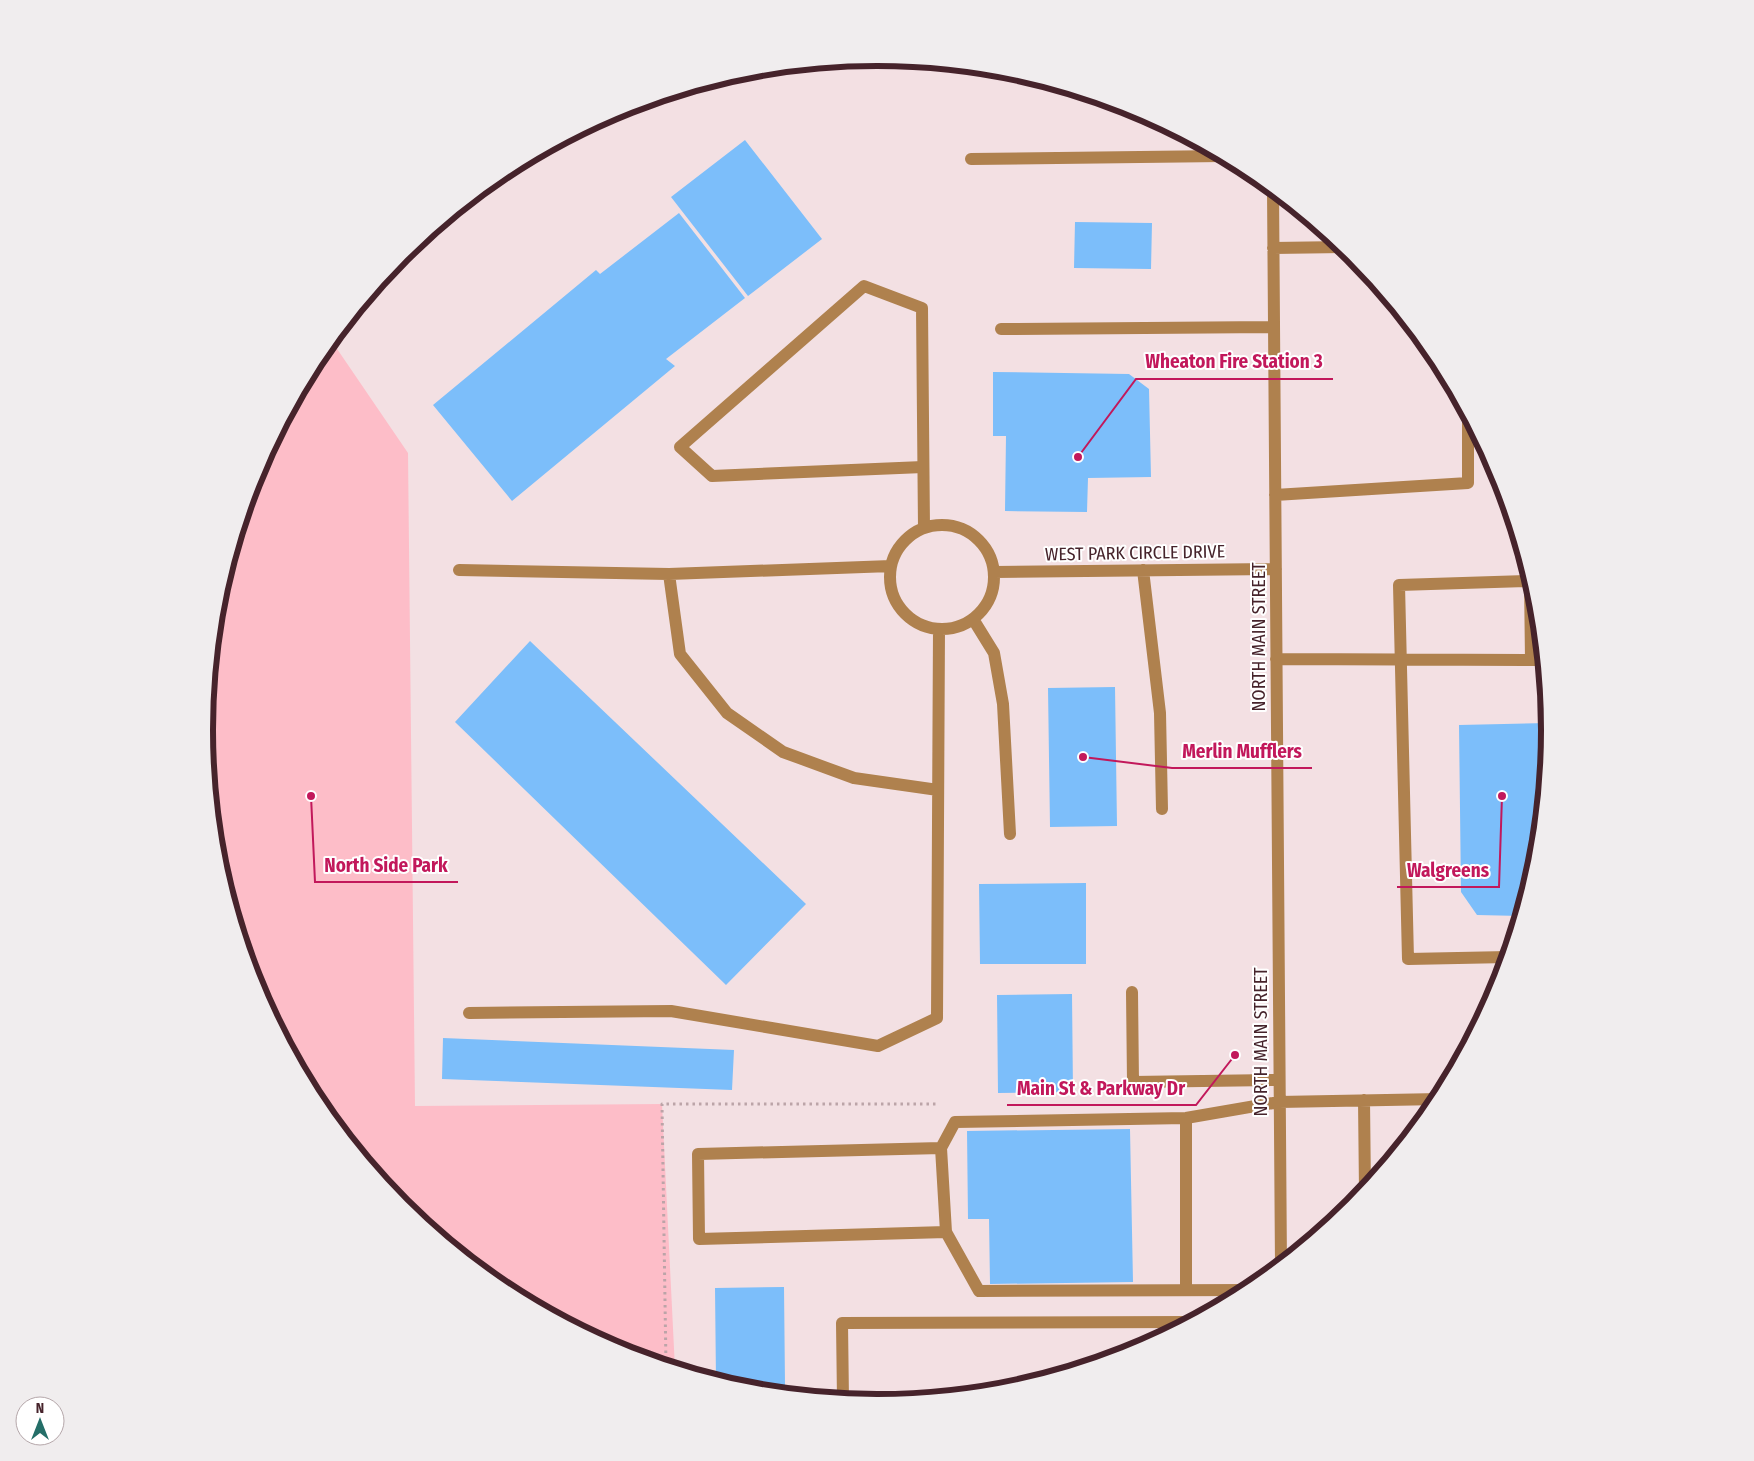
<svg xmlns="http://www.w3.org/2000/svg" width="1754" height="1461" font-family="'Fira Sans Condensed',sans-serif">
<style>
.green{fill:#fdbdc8}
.building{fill:#7cbefa}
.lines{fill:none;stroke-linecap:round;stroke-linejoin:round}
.path{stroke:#bca4a8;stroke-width:3;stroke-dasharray:2.5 4;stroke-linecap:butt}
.minor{stroke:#af814e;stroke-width:12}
.labels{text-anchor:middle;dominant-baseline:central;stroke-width:4;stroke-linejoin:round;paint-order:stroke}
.street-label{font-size:18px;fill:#46232b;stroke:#fff}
.rim{fill:none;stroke:#46232b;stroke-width:6}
.leader{fill:none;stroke:#c2185b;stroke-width:2}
.callout-dot{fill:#c2185b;stroke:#fff;stroke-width:2}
.callout-label{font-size:19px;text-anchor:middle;font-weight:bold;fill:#c2185b;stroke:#fff;stroke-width:4;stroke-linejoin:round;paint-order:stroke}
</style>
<rect width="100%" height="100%" fill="#f3e0e3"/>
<!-- green -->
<path class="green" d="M331,340l77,113 7,653 247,-2 13,265 -56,-17 -116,-62 -102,-84 -84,-102 -62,-116 -38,-126 -13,-132 13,-131 38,-126 63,-117z"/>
<!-- building -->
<path class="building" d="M745,140l77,99 -74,57 -77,-99z
M679,213l66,85 -79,61 9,7 -163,135 -79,-96 163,-135 4,4z
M1075,222l77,1 -1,46 -77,-1z
M993,372l136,2 20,15 2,88 -63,1 -1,34 -82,-1 1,-75h-13z
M530,641l276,263 -80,81 -271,-263z
M1115,687l2,139 -67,1 -2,-139z
M1549,723l1,8 -13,131 -16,54 -44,-1 -16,-23 -2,-167z
M1086,883v81h-106l-1,-80z
M1072,994l1,98 -75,1 -1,-98z
M443,1038l291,12 -2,40 -290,-11z
M1130,1129l3,153 -143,2 -1,-65h-21l-1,-88z
M784,1287l1,98 -56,1 -13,-5 -1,-93z"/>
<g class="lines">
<!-- path -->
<path class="path" d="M666,1366l-4,-262h275"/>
<!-- minor -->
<path class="minor" d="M971,159l252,-3
M1273,189l8,1077
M1273,248l71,-1
M1001,329l273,-2
M923,467l-211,9 -32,-29 184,-161 58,22 2,220
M1275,495l193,-12v-67
M890 577a52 52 0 1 1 104 0a52 52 0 1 1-104 0Z
M459,570l210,4 222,-8
M1143,570l17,143 2,96
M994,572l282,-3
M669,574l11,80 47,59 56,39 71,26 84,12
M973,619l21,34 9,51 7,130
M1276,659l267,1
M1508,957l-100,2 -9,-374 131,-4 1,79
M1132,992l1,90 146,-2
M469,1013l202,-2 207,35 59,-28 2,-389
M1364,1100l1,92
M1186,1118v172
M941,1148l-243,6 1,85 247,-7
M1251,1290l-272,1 -33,-59 -5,-84 14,-26 231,-4 93,-16 161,-3
M843,1400l-1,-77 350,-1
M909,1400v-1h17"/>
</g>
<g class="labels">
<!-- street labels -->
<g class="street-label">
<text transform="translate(1135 553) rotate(-1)">WEST PARK CIRCLE DRIVE</text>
<text transform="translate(1259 637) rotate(-90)">NORTH MAIN STREET</text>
<text transform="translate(1261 1042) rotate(-90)">NORTH MAIN STREET</text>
</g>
</g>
<!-- crop -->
<path d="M0 0H1754V1461H0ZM213 730a664 664 0 1 1 1328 0a664 664 0 1 1-1328 0Z" fill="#f0edee" fill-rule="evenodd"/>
<path class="rim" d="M213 730a664 664 0 1 1 1328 0a664 664 0 1 1-1328 0Z"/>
<!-- callouts -->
<path class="leader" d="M1078 457L1136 379H1333M1083 757L1172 768H1312M311 796L315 882H458M1502 796L1499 887H1397M1235 1055L1196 1105H1007"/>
<g class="callout-dot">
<circle cx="1078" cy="457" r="5"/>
<circle cx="1083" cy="757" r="5"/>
<circle cx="311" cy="796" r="5"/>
<circle cx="1502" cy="796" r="5"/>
<circle cx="1235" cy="1055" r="5"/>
</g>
<g class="callout-label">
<text x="1234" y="368">Wheaton Fire Station 3</text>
<text x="1242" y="758">Merlin Mufflers</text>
<text x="386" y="872">North Side Park</text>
<text x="1448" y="877">Walgreens</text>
<text x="1101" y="1095">Main St &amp; Parkway Dr</text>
</g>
<!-- north arrow -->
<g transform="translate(40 1421)"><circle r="24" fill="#ffffff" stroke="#b5a7aa"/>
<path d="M0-4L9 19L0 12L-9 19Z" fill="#246e68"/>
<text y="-8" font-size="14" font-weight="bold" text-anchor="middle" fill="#46232b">N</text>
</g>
</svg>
